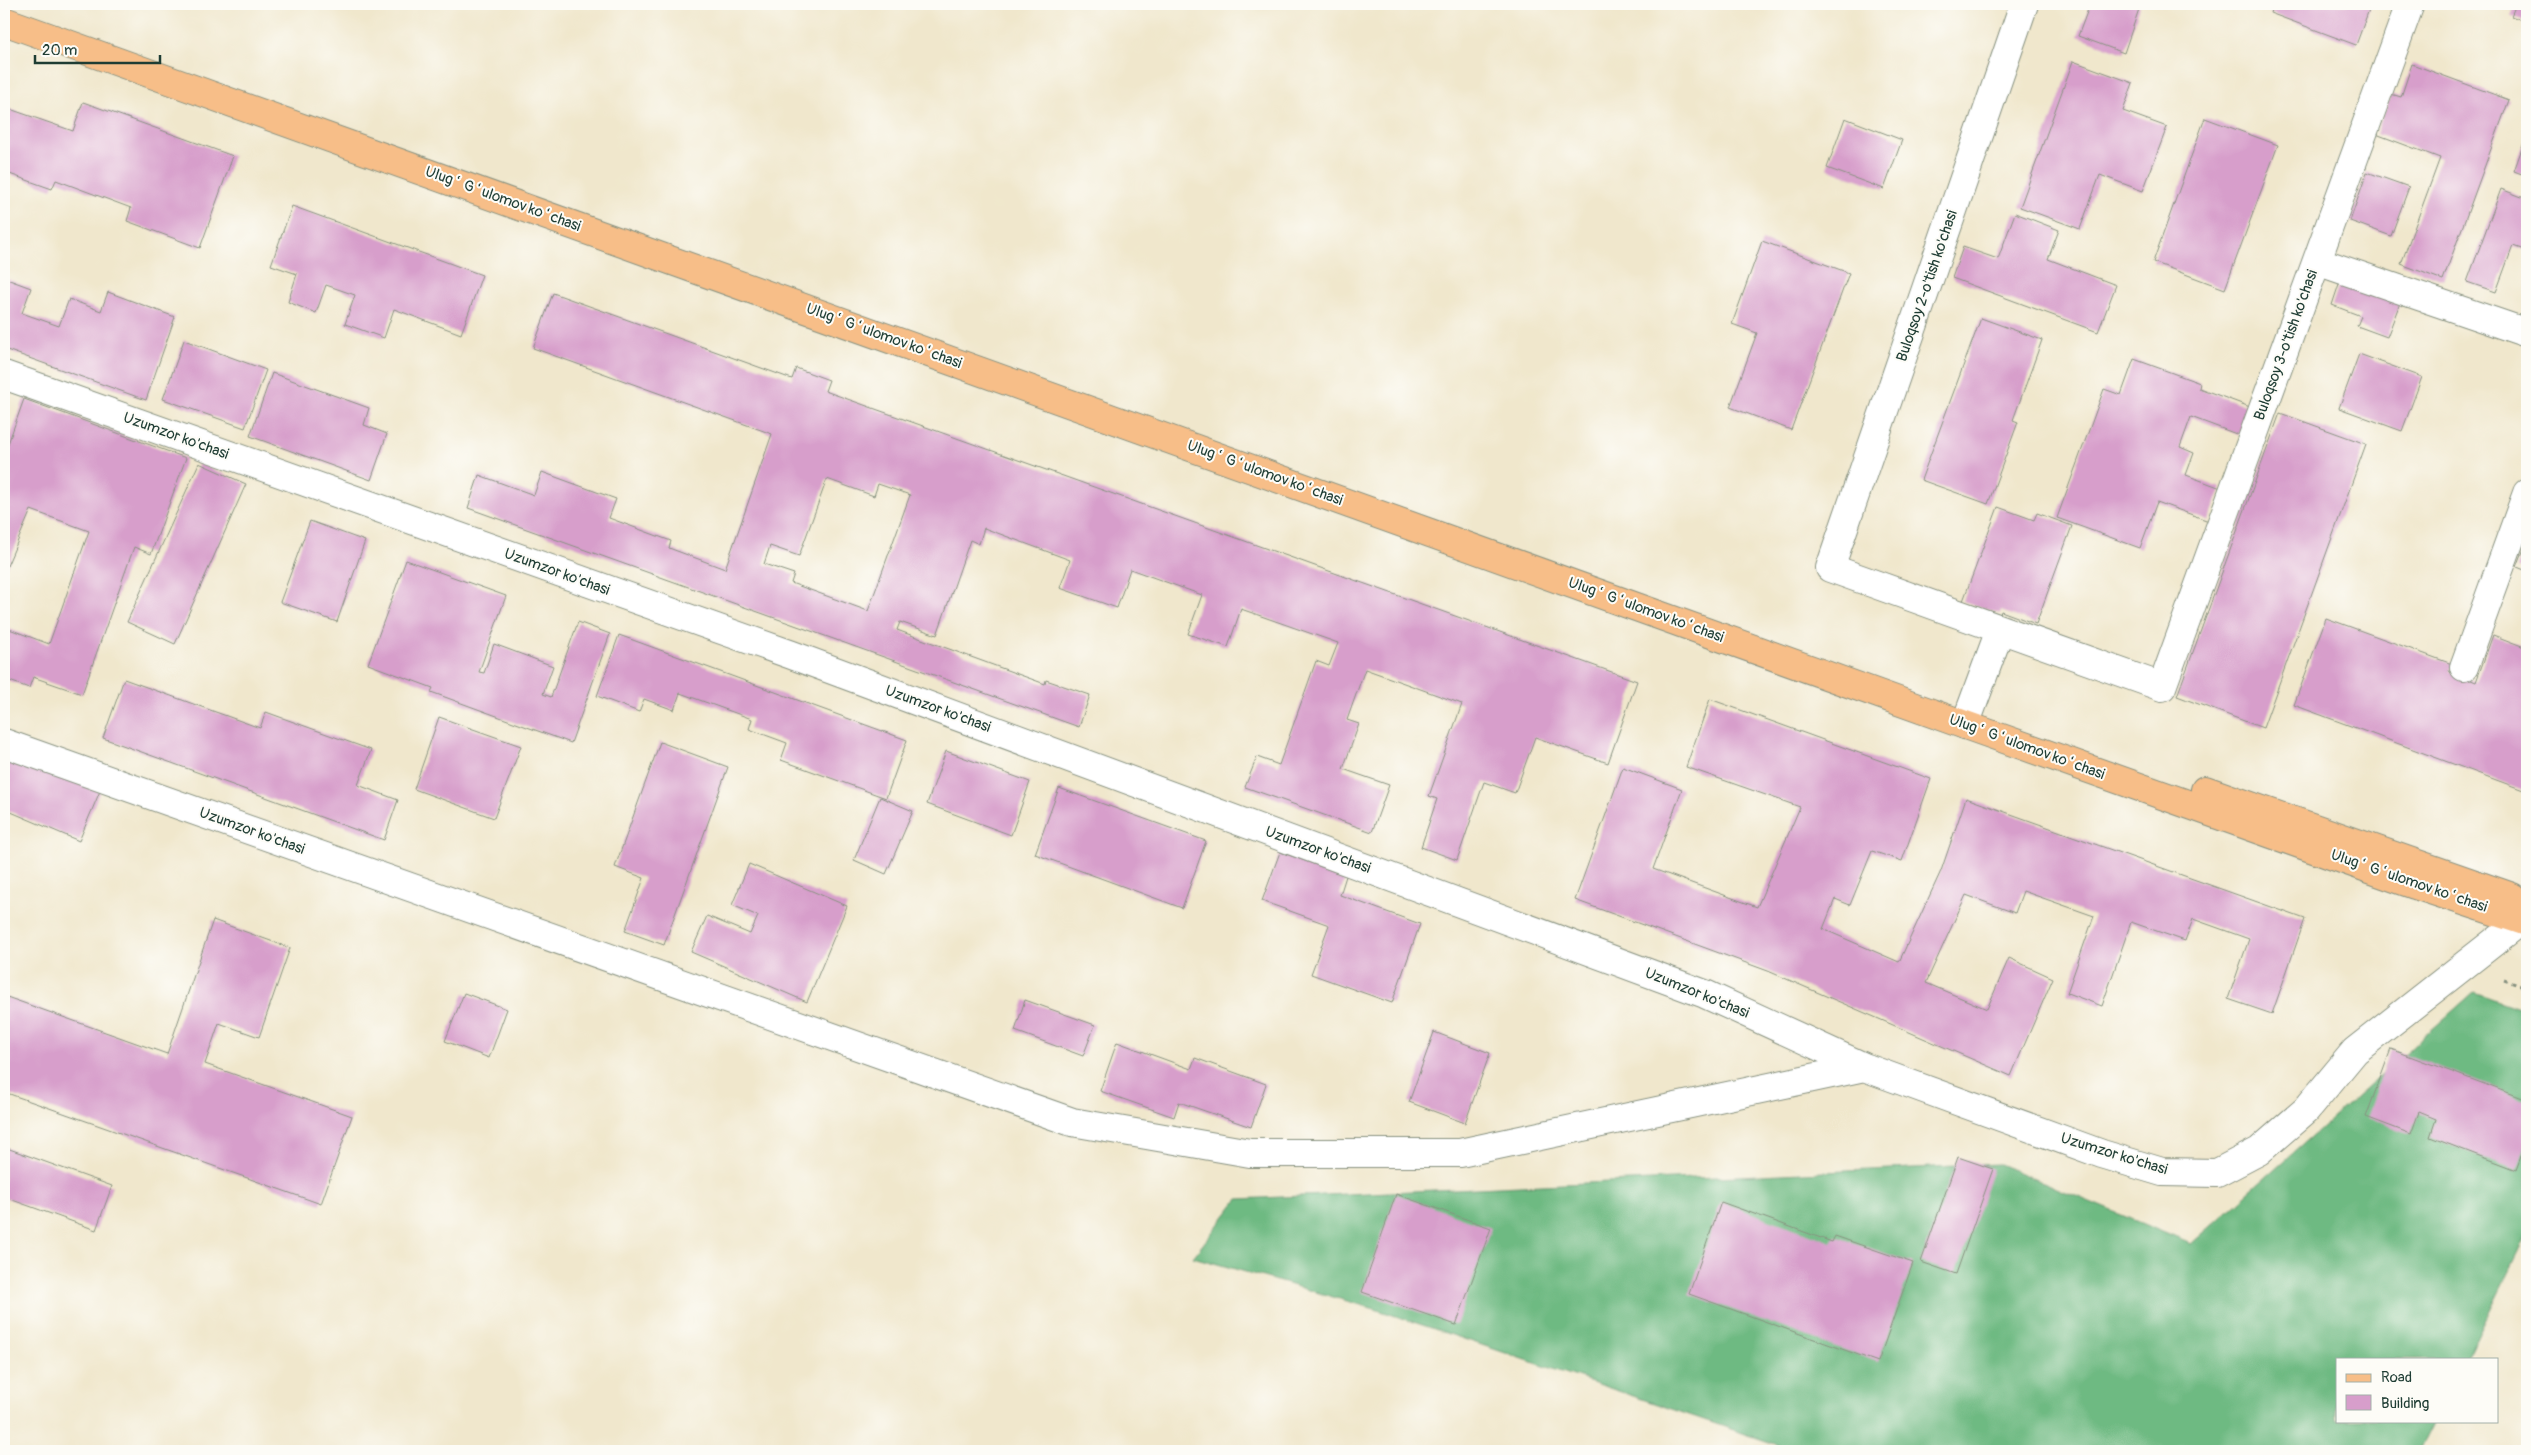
<svg xmlns="http://www.w3.org/2000/svg" width="2531" height="1455" font-family="Pangolin,sans-serif">
<style>
.forest{fill:#6eba82;stroke:#467c5b}
.building{fill:#d79ecb;fill-rule:evenodd}
.lines{fill:none;stroke-linecap:round;stroke-linejoin:round}
.minor-casing{stroke:#889280;stroke-width:30}
.major-casing{stroke:#889280;stroke-width:30}
.path{stroke:#889280;stroke-width:3;stroke-dasharray:4 4;stroke-linecap:butt}
.minor{stroke:#fff;stroke-width:28}
.major{stroke:#f7be88;stroke-width:28}
.labels{text-anchor:middle;dominant-baseline:central;stroke-width:4;stroke-linejoin:round;paint-order:stroke}
.street-label{font-size:15px;fill:#1f3d34;stroke:#fdfcf7}
</style>
<rect width="100%" height="100%" fill="#fdfcf7"/>
<filter id="ink" filterUnits="userSpaceOnUse"><feTurbulence type="fractalNoise" baseFrequency=".02" numOctaves="2"/><feDisplacementMap in="SourceGraphic" scale="10" xChannelSelector="R" yChannelSelector="G"/><feConvolveMatrix kernelMatrix="1 2 1 2 8 2 1 2 1" color-interpolation-filters="sRGB"/></filter>
<filter id="wash" filterUnits="userSpaceOnUse"><feTurbulence type="fractalNoise" baseFrequency=".0096" numOctaves="4" result="noise"/><feDisplacementMap in="SourceGraphic" scale="20" xChannelSelector="R" yChannelSelector="G"/><feGaussianBlur stdDeviation="1.12" result="paint"/><feColorMatrix in="noise" values="0 0 0 0 0 0 0 0 0 0 0 0 0 0 0 0 0 1.4 0 .05"/><feComposite in="paint" operator="in"/></filter>
<g filter="url(#wash)">
<rect width="100%" height="100%" fill="#f0e7cc"/>
<!-- forest -->
<path class="forest" d="M2474,992l53,19v223l-61,125h-129v62h98l-15,30h-624l-421,-142 -182,-52 45,-58 761,-35 192,80z"/>
<g id="blocks">
<!-- building -->
<path class="building" d="M2090,4h43l7,2 -16,47 -46,-17z
M2273,4h98l-15,41 -86,-32z
M2516,4h11v18l-16,-6z
M2073,61l60,22 -10,28 44,16 -24,64 -43,-16 -20,54 -60,-22z
M2412,64l97,36 -66,180 -42,-16 39,-106 -64,-24 15,-40 10,3z
M83,102l150,54 -33,92 -73,-27 4,-13 -75,-28 -4,9 -48,-17v-65l69,24z
M1845,118l57,22 -18,49 -57,-21z
M2205,118l73,27 -53,144 -72,-27z
M2527,134v42l-13,-5z
M2367,172l42,15 -18,49 -41,-15z
M2501,189l26,10v52l-14,-5 -17,46 -29,-10z
M292,206l190,69 -21,59 -67,-25 -10,29 -39,-14 10,-29 -29,-10 -10,28 -28,-11 9,-28 -26,-9z
M2015,213l44,17 -11,29 68,26 -18,47 -146,-54 11,-31 35,12z
M1762,241l87,32 -58,157 -61,-23 27,-74 -25,-9z
M4,278l27,10 -9,25 37,13 10,-27 32,12 7,-19 67,25 -29,83 -142,-51z
M2340,281l60,22 -13,34 -30,-11 4,-10 -29,-11z
M553,293l239,86 4,-11 33,12 -4,11 812,290 -29,82 -73,-26 -20,56 -31,-11 -27,78 -36,-13 16,-48 -8,-3 33,-92 -97,-35 -18,51 12,4 -16,45 46,16 -17,47 -127,-45 12,-30 22,8 37,-104 13,5 9,-23 -97,-34 -13,38 -40,-13 14,-39 -72,-26 -13,39 -57,-20 10,-28 -86,-32 -5,16 -9,-4 -33,95 -37,-13 -3,8 148,54 1,-4 44,15 -11,32 -611,-219 11,-33 55,20 8,-23 74,27 -7,19 62,23 -2,7 56,21 47,-135 -239,-86zM827,479l47,17 4,-12 32,11 -42,116 -77,-28 3,-9 -30,-10 6,-18 29,10z
M1981,318l61,22 -29,80 5,2 -30,82 -67,-24z
M184,340l82,30 -21,58 -82,-29z
M2359,354l63,23 -20,54 -63,-23z
M2134,359l66,24 -1,5 51,19 -11,28 -48,-18 -11,30 14,6 -8,22 35,13 -12,33 -52,-19 -17,46 -83,-30 47,-129 17,6z
M272,373l97,35 -5,17 23,9 -16,46 -121,-44z
M24,399l162,59 -35,96 -17,-7 -52,147 -49,-17 -4,11 -25,-9v-52l45,17 40,-113 -58,-21 -27,63v-118z
M2280,413l86,31 -103,284 -86,-32z
M199,463l47,21 -71,160 -48,-22z
M1998,507l36,13 3,-7 35,13 -36,98 -35,-13 -1,3 -37,-13z
M310,521l55,20 -28,81 -57,-20z
M2527,541v30l-10,-4z
M406,560l100,36 -27,76 5,1 10,-29 59,22 -10,28 8,3 27,-75 32,12 -39,109 -140,-51 2,-4 -65,-24z
M2326,618l126,46 -3,7 27,11 17,-47 34,13 -1,143 -232,-86z
M619,635l288,105 -21,58 -105,-38 6,-17 -38,-14 3,-10 -72,-26 -6,17 -30,-11 -5,13 -42,-16z
M124,679l136,49 6,-16 105,38 -13,35 40,15 -14,40 -281,-102z
M1710,699l221,80 -29,82 -30,-10 -22,54 -15,-6 -12,30 76,33 42,-91 25,-73 339,121 -33,95 -44,-15 21,-60 -56,-20 -8,22 -54,-19 -29,84 -35,-13 27,-77 -71,-25 -8,22 -49,-18 -40,88 61,26 22,-51 44,20 -42,98 -243,-105 -193,-71 48,-133 59,22 -29,80 104,38 43,-100 -114,-40z
M439,717l82,29 -27,72 -80,-29z
M660,742l68,25 -64,178 -39,-14 19,-53 -29,-11z
M7,751l93,40 -21,50 -75,-32v-50z
M946,751l84,31 -19,53 -84,-31z
M1059,788l147,53 -24,67 -147,-54z
M880,797l33,14 -27,63 -32,-14z
M1280,852l66,24 -6,19 80,29 -28,79 -81,-29 18,-49 -67,-24z
M749,864l98,42 -40,96 -116,-50 16,-36 43,18 8,-18 -26,-11z
M213,920l77,28 -31,89 -40,-14 -14,41 147,52 -31,88 -317,-112v-96l163,58z
M464,993l43,16 -18,49 -44,-17z
M1025,1000l70,25 -12,31 -68,-25z
M1434,1032l56,21 -25,70 -56,-21z
M1117,1042l74,27 4,-11 71,26 -15,43 -72,-25 -5,15 -74,-26z
M2391,1049l136,51v40l-11,30 -86,-33 6,-18 -17,-7 -8,22 -45,-17z
M4,1147l108,39 -16,44 -92,-33z
M1958,1157l35,12 -37,105 -35,-12z
M1396,1194l95,34 -35,97 -94,-33z
M1721,1202l111,40 3,-6 78,27 -35,99 -189,-68z"/>
</g>
</g>
<g filter="url(#ink)">
<use href="#blocks" fill-opacity="0" stroke="#889280" stroke-width="1"/>
<g class="lines">
<!-- minor casing -->
<g class="minor-casing">
<path id="minor" d="M2024,4l-194,564 332,119 248,-683
M2317,261l210,72
M4,375l788,280 913,339 159,73 238,87 60,18 55,1 42,-22 47,-41 49,-59 167,-131 5,-15
M2464,667l63,-174
M1965,725l35,-95
M4,743l1068,379 178,31h210l404,-86"/>
</g>
<!-- major casing -->
<g class="major-casing">
<path id="major" d="M4,21l1961,704 450,160 112,37
M2205,790l307,107"/>
</g>
<!-- path -->
<path class="path" d="M2504,980l23,8"/>
<!-- minor -->
<use href="#minor" class="minor"/>
<!-- major -->
<use href="#major" class="major"/>
</g>
</g>
<g class="labels">
<!-- street labels -->
<g class="street-label">
<text transform="translate(503 199) rotate(20)">Ulugʻ Gʻulomov koʻchasi</text>
<text transform="translate(1927 286) rotate(-71)">Buloqsoy 2-o'tish ko'chasi</text>
<text transform="translate(884 336) rotate(20)">Ulugʻ Gʻulomov koʻchasi</text>
<text transform="translate(2286 345) rotate(-70)">Buloqsoy 3-o'tish ko'chasi</text>
<text transform="translate(176 436) rotate(20)">Uzumzor ko'chasi</text>
<text transform="translate(1265 473) rotate(20)">Ulugʻ Gʻulomov koʻchasi</text>
<text transform="translate(557 572) rotate(20)">Uzumzor ko'chasi</text>
<text transform="translate(1646 610) rotate(20)">Ulugʻ Gʻulomov koʻchasi</text>
<text transform="translate(938 709) rotate(20)">Uzumzor ko'chasi</text>
<text transform="translate(2027 747) rotate(20)">Ulugʻ Gʻulomov koʻchasi</text>
<text transform="translate(252 831) rotate(20)">Uzumzor ko'chasi</text>
<text transform="translate(1318 850) rotate(20)">Uzumzor ko'chasi</text>
<text transform="translate(2409 881) rotate(19)">Ulugʻ Gʻulomov koʻchasi</text>
<text transform="translate(1697 993) rotate(22)">Uzumzor ko'chasi</text>
<text transform="translate(2114 1154) rotate(17)">Uzumzor ko'chasi</text>
</g>
</g>
<!-- margin -->
<rect width="2531" height="1455" fill="none" stroke="#fdfcf7" stroke-width="20"/>
<!-- legend -->
<rect x="2336" y="1358" width="162" height="65" fill="#fdfcf7" stroke="#a4b0a9"/>
<rect x="2346" y="1374" width="25" height="8" fill="#f7be88" stroke="#a4b0a9"/>
<text x="2381" y="1382" font-size="15" fill="#1f3d34">Road</text>
<rect x="2346" y="1395" width="25" height="15" fill="#d79ecb" stroke="#a4b0a9"/>
<text x="2381" y="1408" font-size="15" fill="#1f3d34">Building</text>
<!-- scale -->
<path d="M35 55v8h125v-8" fill="none" stroke="#1f3d34" stroke-width="2.5"/>
<text x="42" y="55" font-size="15" fill="#1f3d34" stroke="#fdfcf7" stroke-width="4" paint-order="stroke">20 m</text>
</svg>
